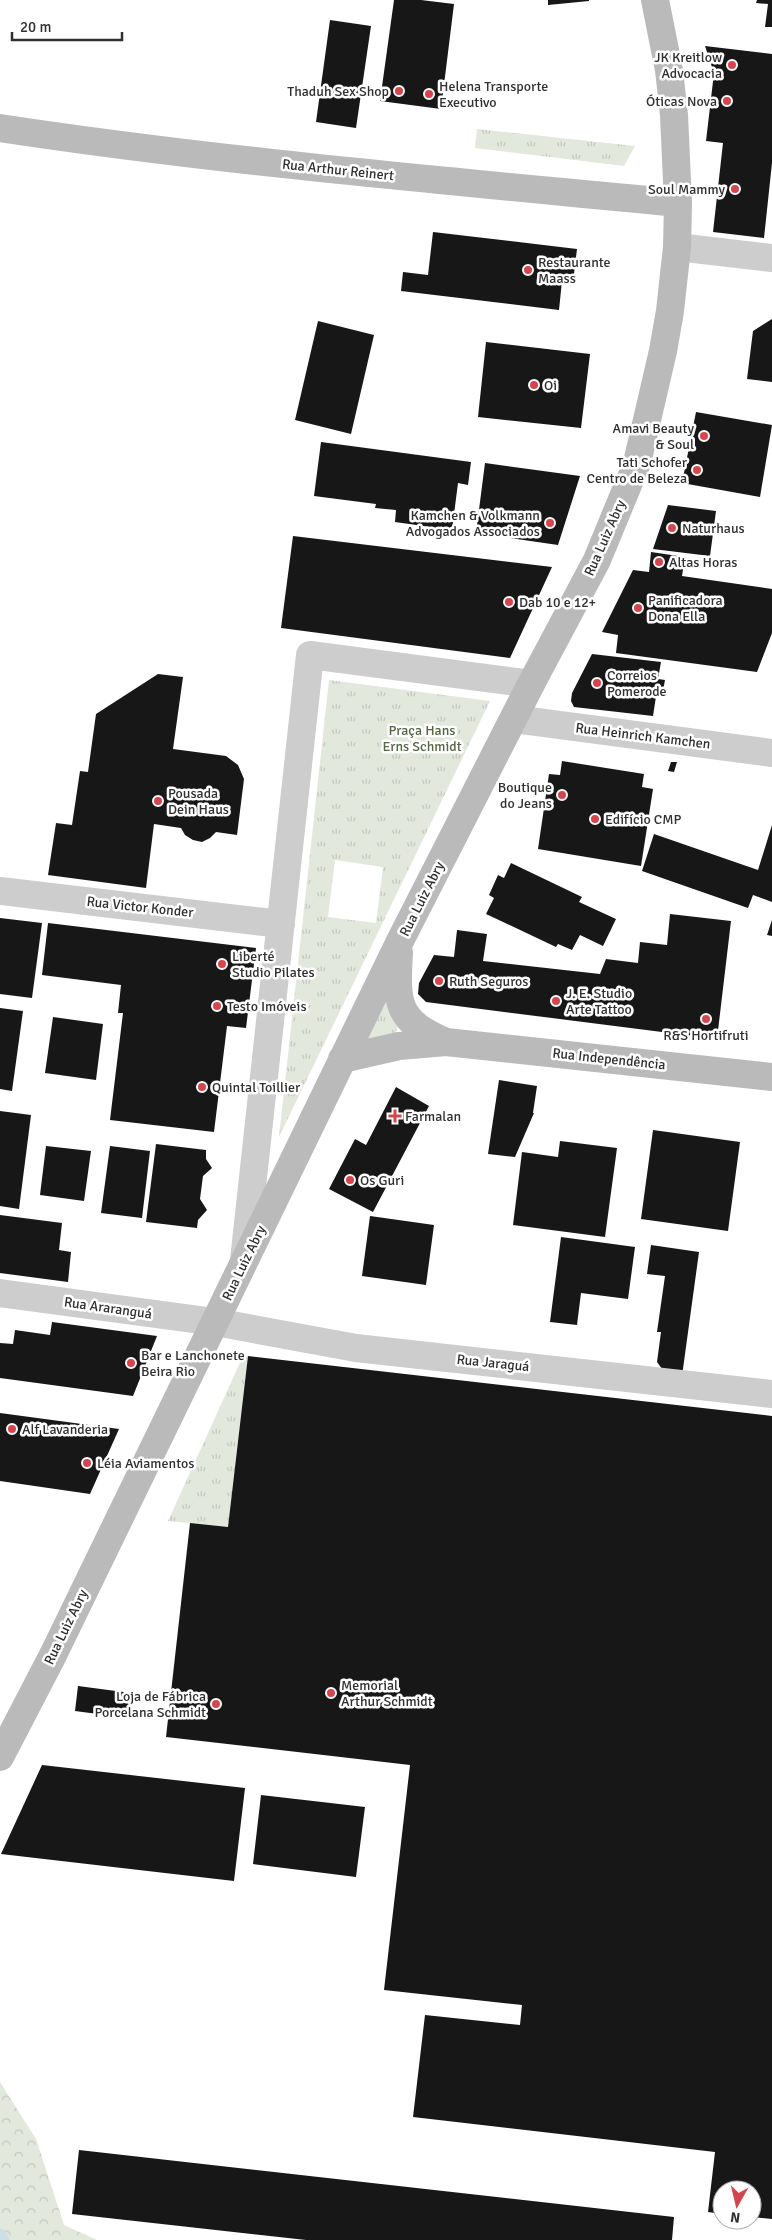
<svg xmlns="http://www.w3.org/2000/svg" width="772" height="2240" font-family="Signika,sans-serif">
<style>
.grass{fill:url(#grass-tufts);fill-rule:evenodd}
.forest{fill:url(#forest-crowns)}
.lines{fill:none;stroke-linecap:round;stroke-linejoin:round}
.stream{stroke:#cedee9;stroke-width:11}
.building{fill:#171717}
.minor{stroke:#cdcdcd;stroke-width:28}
.tertiary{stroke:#cdcdcd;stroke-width:28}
.secondary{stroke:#bababa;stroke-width:28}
.poi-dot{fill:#d3464e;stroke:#fff;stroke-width:2}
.labels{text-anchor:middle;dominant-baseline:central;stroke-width:5;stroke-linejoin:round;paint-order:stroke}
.poi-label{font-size:14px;fill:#303030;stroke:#fff;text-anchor:start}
.street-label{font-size:14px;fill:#303030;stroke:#fff}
.park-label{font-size:14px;fill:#536742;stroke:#fff}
</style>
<defs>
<pattern id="grass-tufts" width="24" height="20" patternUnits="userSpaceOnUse" patternTransform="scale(1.25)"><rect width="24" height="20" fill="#e3e8dd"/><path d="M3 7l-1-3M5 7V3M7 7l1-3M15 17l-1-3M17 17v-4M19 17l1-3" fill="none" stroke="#c3c7be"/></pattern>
<pattern id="forest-crowns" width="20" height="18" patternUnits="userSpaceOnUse" patternTransform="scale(1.25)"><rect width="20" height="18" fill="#e3e8dd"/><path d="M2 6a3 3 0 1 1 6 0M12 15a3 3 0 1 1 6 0" fill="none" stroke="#c3c7be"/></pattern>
</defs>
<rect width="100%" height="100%" fill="#fff"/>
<!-- grass -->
<path class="grass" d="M477,129l158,17 -11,20 -149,-18z
M329,680l161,21 -211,436zM335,860l48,7 -7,56 -48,-6z
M379,995l9,4 12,23 -7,16 -28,7z
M243,1356h5l-20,171 -60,-6z"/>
<!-- forest -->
<path class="forest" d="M0,2082l36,57 28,86 33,15h-97z"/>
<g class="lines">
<!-- stream -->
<path class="stream" d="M0,2234l4,6"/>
</g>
<!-- building -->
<path class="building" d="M394,0h27l33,4 -13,105 -61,-8z
M548,0h41v1l-41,4z
M757,0h15v27h-7l3,-23 -12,-1z
M330,20l41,6 -15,102 -40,-6z
M705,46l67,8v109l-8,75 -51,-6 10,-89 -17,-2 8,-68z
M433,232l144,17 -4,33 -11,-1 -3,29 -158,-19 2,-19 25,3z
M772,319v63l-25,-3 6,-48z
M318,321l56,14 -23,99 -56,-14z
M486,342l104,12 -9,74 -103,-11z
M696,412l76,13 -12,72 -78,-14z
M321,442l150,20 -3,23 -10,-2 -6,47 -57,-8 1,-12 -21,-2 1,-4 -62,-8z
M485,463l95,13 -22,69 -82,-12z
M668,505l48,6 -6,45 -57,-7z
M293,536l259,31 -42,91 -229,-30z
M651,552l34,5 -3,19 90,13v44l-15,39 -141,-19 2,-18 -16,-3 31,-62 16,2z
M592,654l69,8 -3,17 7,1 -2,11 -6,-1 -4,26 -79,-9 -3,-6 1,-8z
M158,674l25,3 -10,72 53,7 12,9 6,14 -7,56 -21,-3 -6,6 -8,4 -9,-2 -8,-5 -4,-7 -27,-4 -8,64 -98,-13 8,-52 16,2 8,-54 8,1 8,-58z
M562,761l82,13 -2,13 11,2 -12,77 -103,-17 11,-75 11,1z
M671,762h6l-3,10 -6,-1z
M772,825v77l-19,-7 -5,13 -106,-37 12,-37 104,36z
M511,863l71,34 -3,5 37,17 -13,27 -23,-11 -8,15 -14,-6 -2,3 -70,-33 8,-16 -5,-3 9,-20 6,3z
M670,914l61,7 -14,118 -291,-37 -8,-8 1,-11 15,-28 20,2 3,-27 30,4 -4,27 117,13 6,-15 32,4 2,-21 27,3z
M0,918l42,5 -10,75 -32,-4z
M772,920v16l-5,-1z
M48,923l208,25 -10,80 -19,-2 -13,106 -104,-12 13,-107h-5l3,-28 -79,-10z
M0,1008l23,3 -11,80 -12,-2z
M53,1017l50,7 -7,56 -51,-7z
M499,1080l38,6 -4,27h1l-19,44 -27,-3z
M396,1087l33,19 -56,106 -44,-23 26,-50 11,6z
M0,1111l31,4 -12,94 -19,-3z
M653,1130l87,12 -12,89 -87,-12z
M560,1141l57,7 -12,89 -92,-12 9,-73 36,5z
M156,1144l50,6v9l6,9 -9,8 -3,23 7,11 -9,10 -1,8 -51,-6z
M46,1146l45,5 -7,50 -44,-6z
M110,1146l40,5 -8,67 -41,-5z
M0,1215l62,8 -3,27 12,2 -3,30 -68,-9z
M370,1216l64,9 -8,60 -64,-9z
M561,1237l74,10 -7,52 -47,-6 -4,32 -27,-3z
M651,1245l48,7 -17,124 -17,-3 -8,-11 4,-30h-4l8,-56 -18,-2z
M52,1322l105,14 -24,60 -133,-18v-35l13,1 2,-14 35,5z
M248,1356l524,60v803l-20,-2v-27h-30v24l-14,-2 7,-60 -302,-35 12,-102 95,10 2,-20 -138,-15 26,-225 -244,-28 24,-214 38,4z
M0,1413l119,16 -29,65 -90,-13z
M78,1686l53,7 -3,25 -53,-7z
M42,1765l203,23 -11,93 -233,-27z
M261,1795l104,12 -9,70 -103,-13z
M79,2150l595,67 -2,23h-366l-234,-26z"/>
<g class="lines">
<!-- minor -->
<path class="minor" d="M514,719l258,34
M0,891l281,33
M244,1260l66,-605 221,29
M0,1293l215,29 141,26 416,46"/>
<!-- tertiary -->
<path class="tertiary" d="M677,247l95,11"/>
<!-- secondary -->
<path class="secondary" d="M0,128c225,34 451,53 678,75
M399,953c-3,50 -3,68 47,89
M342,1059l57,-13 47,-4 326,35
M0,1757l53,-102 347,-714 131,-257 66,-124 40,-97 26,-112 7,-40 7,-64 1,-44 -4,-88 -5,-45 -14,-70"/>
</g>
<!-- markers -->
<g class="poi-dot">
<circle cx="732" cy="65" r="5"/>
<circle cx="399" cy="91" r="5"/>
<circle cx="429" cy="94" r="5"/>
<circle cx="727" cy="101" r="5"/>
<circle cx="735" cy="189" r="5"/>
<circle cx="528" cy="270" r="5"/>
<circle cx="534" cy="385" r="5"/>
<circle cx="704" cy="436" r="5"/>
<circle cx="697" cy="470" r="5"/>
<circle cx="550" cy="523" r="5"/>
<circle cx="672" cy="528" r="5"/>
<circle cx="659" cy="562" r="5"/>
<circle cx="509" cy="602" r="5"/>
<circle cx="638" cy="608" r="5"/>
<circle cx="597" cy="683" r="5"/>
<circle cx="562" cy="795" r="5"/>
<circle cx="158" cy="801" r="5"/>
<circle cx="595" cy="819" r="5"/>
<circle cx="222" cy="964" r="5"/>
<circle cx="439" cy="981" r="5"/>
<circle cx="556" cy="1001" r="5"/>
<circle cx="217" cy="1006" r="5"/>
<circle cx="706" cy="1019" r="5"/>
<circle cx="202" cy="1087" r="5"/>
<path d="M392.5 1108.5h5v5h5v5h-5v5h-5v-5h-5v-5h5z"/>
<circle cx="350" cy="1180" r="5"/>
<circle cx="131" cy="1363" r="5"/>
<circle cx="12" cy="1429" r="5"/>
<circle cx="87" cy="1463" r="5"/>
<circle cx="331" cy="1693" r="5"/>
<circle cx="216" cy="1704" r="5"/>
</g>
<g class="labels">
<!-- poi labels -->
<g class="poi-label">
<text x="722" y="57" text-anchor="end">JK Kreitlow<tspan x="722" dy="16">Advocacia</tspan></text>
<text x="439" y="86">Helena Transporte<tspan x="439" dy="16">Executivo</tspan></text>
<text x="389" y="91" text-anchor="end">Thaduh Sex Shop</text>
<text x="717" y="101" text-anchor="end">Óticas Nova</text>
<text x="725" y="189" text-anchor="end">Soul Mammy</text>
<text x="538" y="262">Restaurante<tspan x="538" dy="16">Maass</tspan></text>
<text x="544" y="385">Oi</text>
<text x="694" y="428" text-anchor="end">Amavi Beauty<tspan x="694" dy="16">&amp; Soul</tspan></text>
<text x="687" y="462" text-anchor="end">Tati Schofer<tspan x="687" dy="16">Centro de Beleza</tspan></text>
<text x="540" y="515" text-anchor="end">Kamchen &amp; Volkmann<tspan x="540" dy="16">Advogados Associados</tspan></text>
<text x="682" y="528">Naturhaus</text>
<text x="669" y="562">Altas Horas</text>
<text x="648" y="600">Panificadora<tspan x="648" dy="16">Dona Ella</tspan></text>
<text x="519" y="602">Dab 10 e 12+</text>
<text x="607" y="675">Correios<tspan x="607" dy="16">Pomerode</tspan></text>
<text x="552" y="787" text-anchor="end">Boutique<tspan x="552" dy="16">do Jeans</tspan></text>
<text x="168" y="793">Pousada<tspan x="168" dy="16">Dein Haus</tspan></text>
<text x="605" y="819">Edifício CMP</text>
<text x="232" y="956">Liberté<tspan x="232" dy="16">Studio Pilates</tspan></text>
<text x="449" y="981">Ruth Seguros</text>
<text x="566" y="993">J. E. Studio<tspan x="566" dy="16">Arte Tattoo</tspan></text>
<text x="227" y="1006">Testo Imóveis</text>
<text x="706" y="1035" text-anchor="middle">R&amp;S Hortifruti</text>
<text x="212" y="1087">Quintal Toillier</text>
<text x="405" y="1116">Farmalan</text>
<text x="360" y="1180">Os Guri</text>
<text x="141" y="1355">Bar e Lanchonete<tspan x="141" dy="16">Beira Rio</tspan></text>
<text x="22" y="1429">Alf Lavanderia</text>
<text x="97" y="1463">Léia Aviamentos</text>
<text x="341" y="1685">Memorial<tspan x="341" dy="16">Arthur Schmidt</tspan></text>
<text x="206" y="1696" text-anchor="end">Loja de Fábrica<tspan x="206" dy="16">Porcelana Schmidt</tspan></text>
</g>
<!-- street labels -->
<g class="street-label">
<text transform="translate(338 170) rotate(6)">Rua Arthur Reinert</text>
<text transform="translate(605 538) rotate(-66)">Rua Luiz Abry</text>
<text transform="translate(643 736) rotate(7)">Rua Heinrich Kamchen</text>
<text transform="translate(422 899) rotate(-63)">Rua Luiz Abry</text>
<text transform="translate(140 907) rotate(6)">Rua Victor Konder</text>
<text transform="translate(609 1059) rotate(6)">Rua Independência</text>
<text transform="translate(244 1263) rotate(-64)">Rua Luiz Abry</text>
<text transform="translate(108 1308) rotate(8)">Rua Araranguá</text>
<text transform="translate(493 1363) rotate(6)">Rua Jaraguá</text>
<text transform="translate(66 1627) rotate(-64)">Rua Luiz Abry</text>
</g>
<!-- park labels -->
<g class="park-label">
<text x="422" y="730">Praça Hans<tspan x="422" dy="16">Erns Schmidt</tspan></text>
</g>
</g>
<!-- north arrow -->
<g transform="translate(737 2205) rotate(188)"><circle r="24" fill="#ffffff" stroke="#acacac"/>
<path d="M0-4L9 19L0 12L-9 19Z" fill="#d3464e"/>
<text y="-8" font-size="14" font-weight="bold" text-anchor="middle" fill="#303030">N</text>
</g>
<!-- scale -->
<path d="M12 32v8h110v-8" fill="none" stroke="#303030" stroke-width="2.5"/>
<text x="20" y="32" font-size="15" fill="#303030" stroke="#ffffff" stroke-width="4" paint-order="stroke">20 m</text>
</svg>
